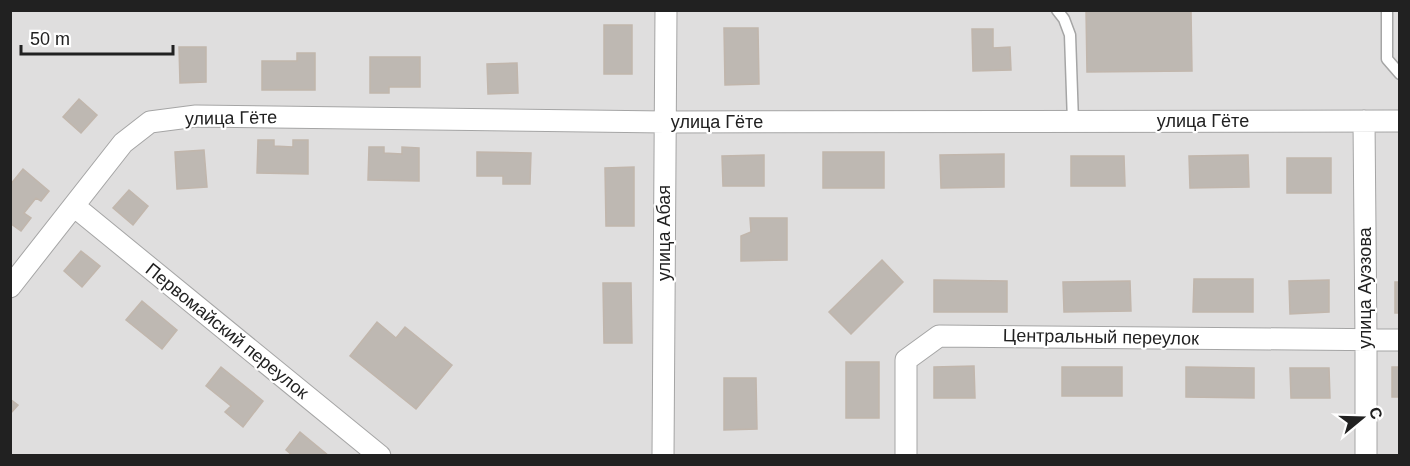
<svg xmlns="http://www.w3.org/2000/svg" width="1410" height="466" font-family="Arial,sans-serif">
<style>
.residential{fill:#dfdede}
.building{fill:#beb8b2;stroke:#c1b6ac;stroke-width:1.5}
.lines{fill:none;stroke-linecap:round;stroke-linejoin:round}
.lane-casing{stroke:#a5a5a5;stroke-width:13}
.street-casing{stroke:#a5a5a5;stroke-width:23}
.lane{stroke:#fff;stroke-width:10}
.street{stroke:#fff;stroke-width:21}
.labels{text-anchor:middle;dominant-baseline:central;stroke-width:4.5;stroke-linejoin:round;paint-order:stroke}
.street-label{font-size:18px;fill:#212121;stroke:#fff}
</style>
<rect width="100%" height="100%" fill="#f1eee9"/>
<!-- residential -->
<path class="residential" d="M11,11h1388v444h-1388z"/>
<!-- building -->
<path class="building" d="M1086,10h105l1,61 -105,1z
M604,25h28v49h-28z
M724,28h34l1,56 -34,1z
M972,29h21v19l17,-1 1,23 -38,1z
M179,47h27v35l-26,1z
M297,53h18v37h-53v-29h35z
M370,57h50v30h-31v6h-19z
M517,63l1,30 -30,1 -1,-30z
M79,99l18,16 -16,18 -18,-16z
M258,140h16v6l19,1v-7h15v34l-51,-1z
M369,147h15v6l18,1v-7l17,1v33l-51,-1z
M204,150l3,37 -30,2 -2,-37z
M477,152l54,1 -1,31h-27v-8h-26z
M823,152h61v36h-61z
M1004,154v33l-63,1 -1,-33z
M764,155v31h-41l-1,-30z
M1248,155l1,32 -59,1 -1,-32z
M1071,156h53l1,30h-54z
M1287,158h44v35h-44z
M634,167v59h-28l-1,-58z
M23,169l26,22 -8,10 -5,-3 -12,15 7,5 -10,13 -11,-8v-38z
M129,190l19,16 -15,19 -20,-17z
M750,218h37v42l-46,1v-25l10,-4z
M81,251l19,15 -18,21 -18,-16z
M882,260l21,22 -52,52 -22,-22z
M1194,279h59v33h-60z
M934,280l73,1v31h-73z
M1329,280v32l-39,2 -1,-33z
M1130,281l1,30 -67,1 -1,-30z
M1395,282h5v31h-5z
M603,283h28l1,60h-28z
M142,301l35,29 -15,19 -36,-29z
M377,322l19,16 9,-11 47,38 -36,44 -66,-53z
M846,362h33v56h-33z
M974,366l1,32h-41v-31z
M221,367l42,34 -20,26 -18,-15 6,-6 -25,-20z
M1062,367h60v29h-60z
M1186,367l68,1v30l-68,-1z
M1392,367h8v30h-8z
M1290,368h39l1,30h-39z
M724,378h32l1,51 -33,1z
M10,399l8,6 -8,9z
M300,432l29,24h-36l-7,-6z"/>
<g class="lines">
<!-- lane casing -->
<g class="lane-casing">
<path id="lane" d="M1057,10l7,9 6,16 3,87
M1387,10v49l13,15"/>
</g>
<!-- street casing -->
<g class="street-casing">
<path id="street" d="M1364,121l2,219v116
M74,206l306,250
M10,287l113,-144 27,-21 46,-6 469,6 735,-1
M663,456l3,-446
M906,456v-96l33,-24 461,4"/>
</g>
<!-- lane -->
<use href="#lane" class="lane"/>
<!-- street -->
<use href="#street" class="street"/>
</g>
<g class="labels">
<!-- street labels -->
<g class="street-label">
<text transform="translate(231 118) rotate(-1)">улица Гёте</text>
<text x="1203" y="121">улица Гёте</text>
<text x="717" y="122">улица Гёте</text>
<text transform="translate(664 233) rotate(-90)">улица Абая</text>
<text transform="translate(1365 288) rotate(-90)">улица Ауэзова</text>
<text transform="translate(227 331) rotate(39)">Первомайский переулок</text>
<text transform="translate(1101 337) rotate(1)">Центральный переулок</text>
</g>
</g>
<!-- border -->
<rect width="1410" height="466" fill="none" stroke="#212121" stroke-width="24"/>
<!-- north arrow -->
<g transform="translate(1362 418) rotate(71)" stroke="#ffffff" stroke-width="4.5" paint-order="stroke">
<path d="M0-4.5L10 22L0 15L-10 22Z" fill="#212121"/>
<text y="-9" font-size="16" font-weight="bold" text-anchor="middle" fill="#212121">С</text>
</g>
<!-- scale -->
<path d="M21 45v9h152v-9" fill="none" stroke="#212121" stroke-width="3"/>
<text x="30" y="45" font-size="18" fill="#212121" stroke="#ffffff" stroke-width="4.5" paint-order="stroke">50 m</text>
</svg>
